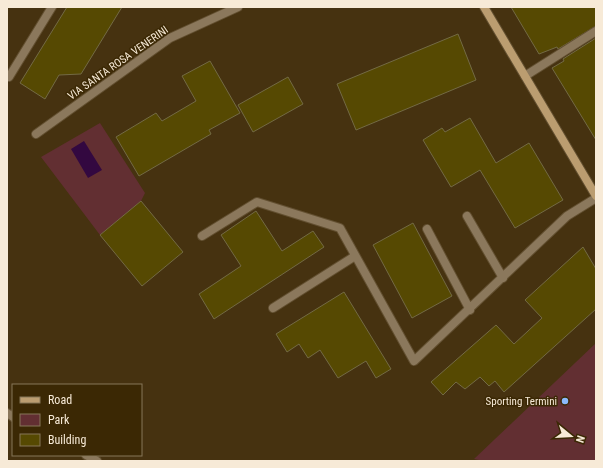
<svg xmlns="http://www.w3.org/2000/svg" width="603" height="468" font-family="'Roboto Condensed',sans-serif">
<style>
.green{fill:#622f32}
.water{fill:#330840}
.building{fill:#564902;stroke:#736a44}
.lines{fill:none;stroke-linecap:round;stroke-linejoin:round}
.lane-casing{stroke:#624f30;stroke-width:10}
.street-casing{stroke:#624f30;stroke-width:10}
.secondary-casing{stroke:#624f30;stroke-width:10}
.lane{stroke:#8b785c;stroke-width:8}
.street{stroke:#8b785c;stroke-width:8}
.secondary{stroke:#bb9d70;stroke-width:8}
.poi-dot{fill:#8bbafc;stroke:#3b2804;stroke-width:1.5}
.labels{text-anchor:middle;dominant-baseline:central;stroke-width:3;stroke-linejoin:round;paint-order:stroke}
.street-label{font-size:11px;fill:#f7ead7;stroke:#3b2804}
.poi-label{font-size:11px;fill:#f7ead7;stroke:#3b2804;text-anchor:end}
</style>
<rect width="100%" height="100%" fill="#463210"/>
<!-- green -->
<path class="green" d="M100,123l45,70 -4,8 -41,34 -59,-78z
M596,343v118h-112l-10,-2z"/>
<!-- water -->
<path class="water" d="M84,141l18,29 -14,8 -17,-29z"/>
<!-- building -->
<path class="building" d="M67,7h55l-41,67 -22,1 -14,24 -25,-16z
M511,7h85v19l-38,23 -1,-2 -18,7z
M458,34l18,46 -120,50 -19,-46z
M596,38v102l-44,-72 12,-7 -1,-2z
M210,61l30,52 -31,17 2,4 -72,42 -23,-39 40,-24 6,8 34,-20 -14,-25z
M288,77l15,27 -50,28 -15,-27z
M470,118l26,45 33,-20 34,57 -48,28 -35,-58 -29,17 -28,-47 19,-12 3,4z
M141,201l42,51 -41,34 -42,-51z
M256,211l26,40 31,-20 11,16 -110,72 -15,-25 42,-28 -20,-31z
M413,223l39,73 -40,22 -39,-73z
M583,247l13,22v40l-92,83 -9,-11 -6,5 -9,-9 -15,12 -9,-7 -13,13 -12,-13 65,-57 18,19 28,-26 -17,-18z
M344,292l47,77 -15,9 -10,-17 -28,17 -18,-28 -12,8 -9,-14 -12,8 -11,-18z"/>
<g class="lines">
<!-- lane casing -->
<g class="lane-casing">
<path id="lane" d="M467,216l36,62
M427,229l43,81
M202,236l55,-34 83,26 74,133 153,-145 29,-18
M273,308l82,-52"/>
</g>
<!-- street casing -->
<g class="street-casing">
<path id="street" d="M525,76l71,-45
M9,77l43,-70
M36,134l134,-96 68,-31
M7,413l6,4
M86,455l11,6"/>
</g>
<!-- secondary casing -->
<g class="secondary-casing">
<path id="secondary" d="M484,7l112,189"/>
</g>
<!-- lane -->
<use href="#lane" class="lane"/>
<!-- street -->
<use href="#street" class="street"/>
<!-- secondary -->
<use href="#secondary" class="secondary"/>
</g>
<!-- markers -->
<circle class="poi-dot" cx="565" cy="401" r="4"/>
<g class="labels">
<!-- street labels -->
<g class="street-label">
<text transform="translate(118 63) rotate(-35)">VIA SANTA ROSA VENERINI</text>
</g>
<!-- poi labels -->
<g class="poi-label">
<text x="557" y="401">Sporting Termini</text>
</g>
</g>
<!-- border -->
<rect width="603" height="468" fill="none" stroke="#f7ead7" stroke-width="16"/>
<!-- legend -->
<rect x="12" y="384" width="130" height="72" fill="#3b2804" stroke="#867658"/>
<rect x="20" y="397" width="20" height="6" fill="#bb9d70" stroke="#867658"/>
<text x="48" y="404" font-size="12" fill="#f7ead7">Road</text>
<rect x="20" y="414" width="20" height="12" fill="#622f32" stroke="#867658"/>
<text x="48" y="424" font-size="12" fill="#f7ead7">Park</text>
<rect x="20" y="434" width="20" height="12" fill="#564902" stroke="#867658"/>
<text x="48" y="444" font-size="12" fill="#f7ead7">Building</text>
<!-- north arrow -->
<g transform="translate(571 436) rotate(108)" stroke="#3b2804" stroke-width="3" paint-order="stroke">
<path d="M0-3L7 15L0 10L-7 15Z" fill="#f7ead7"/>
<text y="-6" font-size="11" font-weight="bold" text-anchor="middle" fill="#f7ead7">N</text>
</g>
</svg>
